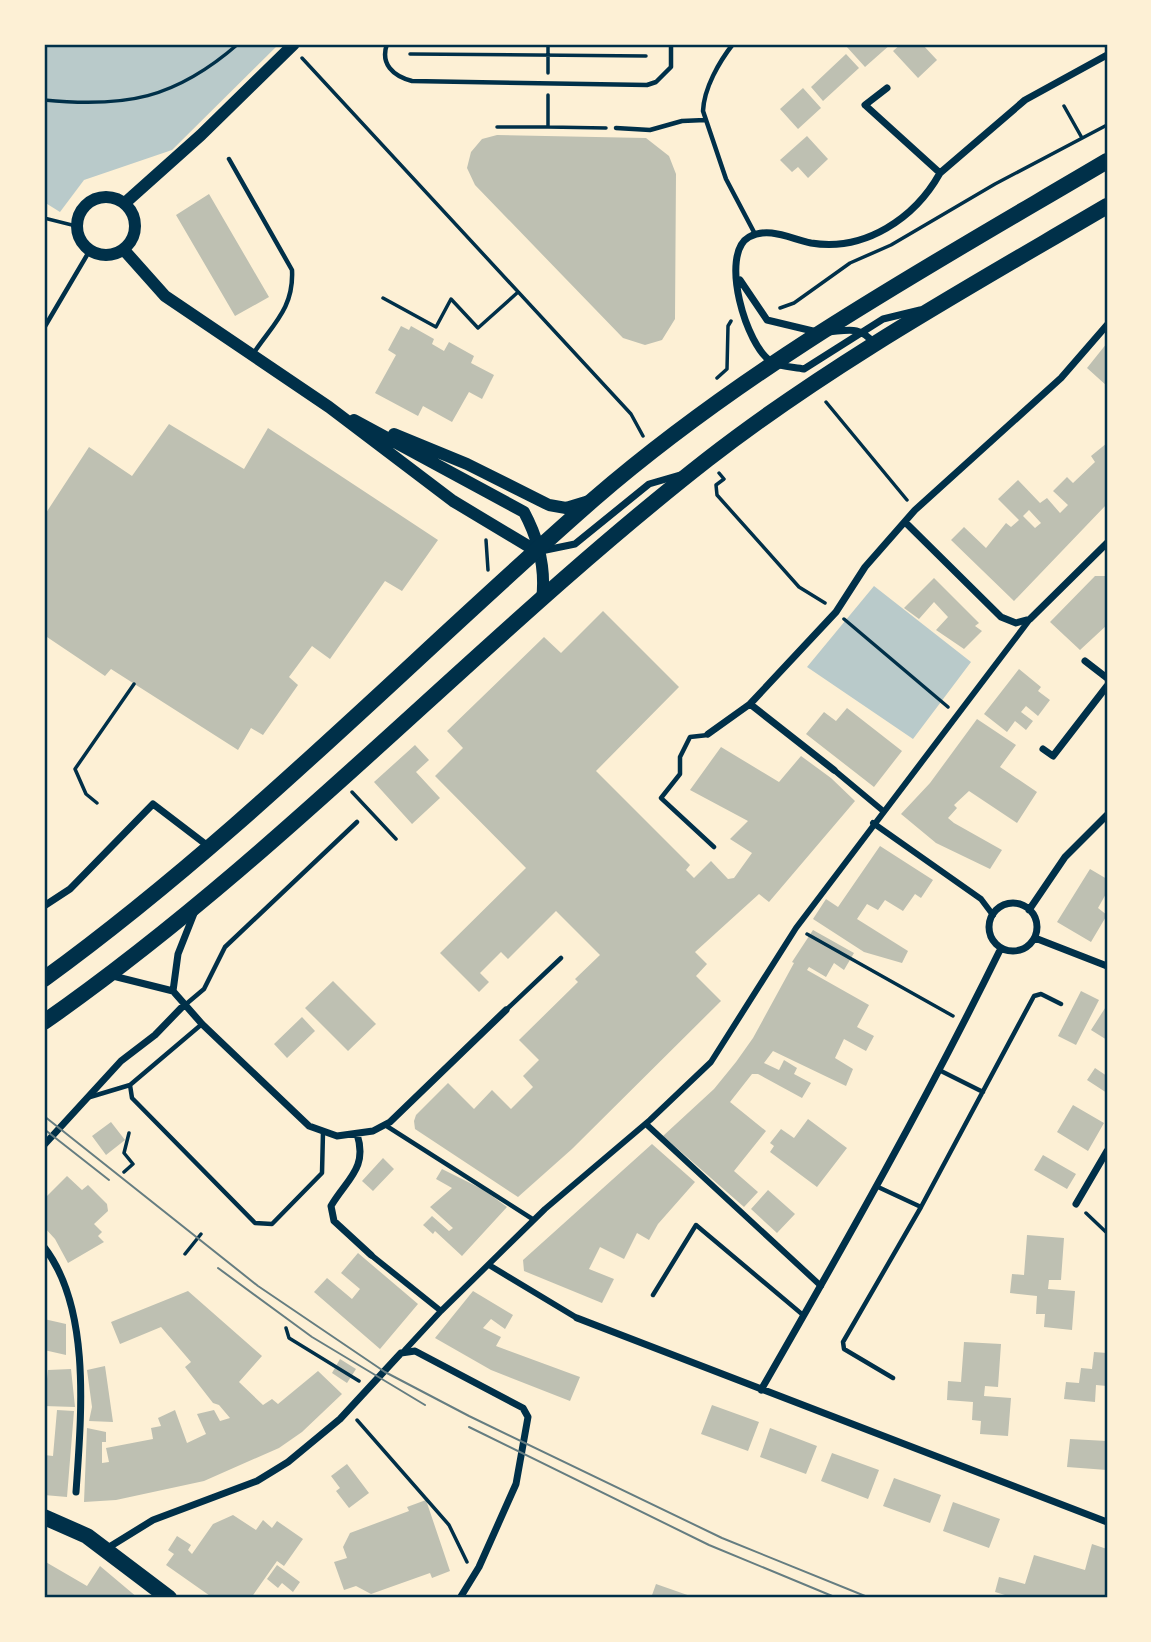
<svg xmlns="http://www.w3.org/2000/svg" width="1151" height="1642" font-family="'Titillium Web',sans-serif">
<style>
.green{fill:#b9caca}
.building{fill:#bec0b2;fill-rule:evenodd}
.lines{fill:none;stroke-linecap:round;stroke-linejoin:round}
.path{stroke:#003049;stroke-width:3.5}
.service{stroke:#003049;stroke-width:4.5}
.pedestrian{stroke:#003049;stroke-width:6}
.minor{stroke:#003049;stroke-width:7}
.tertiary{stroke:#003049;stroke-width:12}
.trunk{stroke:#003049;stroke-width:16}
.tram{stroke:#657d81;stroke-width:2}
.neatline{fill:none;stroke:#003049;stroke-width:2.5}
</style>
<rect width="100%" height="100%" fill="#fdf0d5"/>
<!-- green -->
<path class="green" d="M44,44h235l-107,106 -88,30 -24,32 -16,-10z
M874,586l97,76 -58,77 -106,-72z"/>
<!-- building -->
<path class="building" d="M849,44h42l-26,23 -19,-21z
M901,44h21l15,16 -19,18 -25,-27z
M846,54l13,14 -36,33 -12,-14z
M803,88l18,20 -23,21 -18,-20z
M497,135l149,3 23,18 7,18 -1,145 -13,21 -17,5 -22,-7 -148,-153 -8,-17 4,-16 11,-13z
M807,136l21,23 -20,19 -10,-11 -6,5 -12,-12z
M209,194l60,103 -34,19 -59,-101z
M401,326l8,4 2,-4 23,13 -2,5 12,7 5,-9 25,14 -3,7 23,12 -12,24 -13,-7 -17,30 -29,-16 -5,10 -43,-23 21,-38 -8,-5z
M1107,343v43l-20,-18z
M169,424l75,45 24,-41 170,112 -36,51 -17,-10 -55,78 -18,-13 -23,31 9,8 -35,50 -12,-7 -13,22 -127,-81 -6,7 -61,-41v-119l45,-69 43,29z
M1107,443v61l-93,97 -63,-61 13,-13 22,21 20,-25 5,4 8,-7 -21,-21 20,-19 22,23 7,-5 13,15 8,-8 -15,-14 14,-14 6,6 22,-21 -4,-6zM1029,510l12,13 -6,5 -12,-12z
M1095,576h12v49l-27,25 -30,-28z
M934,578l45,45 -4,3 7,5 -18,18 -28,-19 12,-13 -14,-15 -15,17 -15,-11z
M603,611l76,76 -83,84 94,94 -4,5 8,8 17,-17 17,18 6,-1 18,-25 -22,-14 18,-18 -58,-31 31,-43 58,35 22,-26 30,22 24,23 -86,101 -10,-8 -64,58 12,12 -11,12 25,25 -149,148 -54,48 -103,-68 -1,-8 2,-6 32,-32 26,26 18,-19 19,19 22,-22 -10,-11 16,-16 -20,-20 59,-58 -3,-3 25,-24 -44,-44 -48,48 -7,-7 -21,21 9,9 -10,10 -39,-39 86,-85 -91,-92 28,-28 -16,-17 97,-94 17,16z
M1019,669l22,18 -3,4 12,9 -12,16 -12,-10 -5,6 12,9 -7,9 -11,-9 -8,11 -23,-18z
M847,708l55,43 -28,36 -68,-53 18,-22 12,9z
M977,719l39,26 -16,22 37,25 -20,31 -48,-32 -15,14 3,3 -9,10 6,5 48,27 -12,19 -54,-26 -35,-29 29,-31z
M415,745l14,15 -13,12 24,26 -28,26 -38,-42z
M880,846l53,34 -12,18 -6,-4 -12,17 -18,-11 -7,10 -11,-6 -10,15 51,32 -6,12 -38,-11 -51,-33 13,-20 12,8z
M1090,869l17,10v13l-9,16 9,7 -16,27 -34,-20z
M813,930l41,23 -10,17 -10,-7 -8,14 -17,-10 -2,3 62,35 -12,22 17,9 -8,15 -22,-12 -9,19 18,11 -7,17 -73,-35 -9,12 15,7 5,-10 13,8 -3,6 17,9 -9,15 -44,-24h-6l-22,28 36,29 -32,40 24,21 -14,15 -81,-71 51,-47 22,-27 17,-24 41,-75 -2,-1z
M333,981l43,43 -28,27 -43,-43z
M1081,991l18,9 -23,45 -18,-9z
M1107,1005v35l-16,-10z
M302,1017l13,14 -28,27 -13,-14z
M1095,1068l12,8v17l-20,-13z
M1073,1105l31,18 -16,28 -31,-19z
M808,1119l39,29 -30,39 -47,-35 4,-6 -4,-3 11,-14 13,9z
M111,1122l14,18 -19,15 -14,-19z
M652,1144l43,38 -37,42 -9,16 -12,-7 -13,26 -24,-12 -11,22 25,10 -12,24 -78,-32 -1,-11z
M1043,1155l33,19 -9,15 -33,-19z
M383,1158l11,11 -21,22 -11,-10z
M442,1169l42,21 23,17 -45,49 -27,-25 -2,3 -10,-9 9,-9 17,15 4,-3 -23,-21 22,-19 -16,-9z
M67,1176l15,14 6,-5 19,19 1,7 -14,13 8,8 -4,4 6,6 -36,21 -13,-24 -11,-12v-28z
M768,1190l27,24 -18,19 -26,-24z
M1027,1235l37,3 -3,42h-12l-1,9 27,2 -3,39 -28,-3 1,-13h-9l1,-18 -27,-3 2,-19 12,1z
M358,1253l60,51 -38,45 -66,-57 13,-14 25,21 8,-10 -19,-16z
M188,1291l74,65 -23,26 24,23 9,-6 6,5 40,-33 24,23 -40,38 -23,16 -75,33 -88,19 -32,2 3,-74 19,4v10h-4v21l7,-1 -3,-14 47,-9 -2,-11 10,-2 -3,-8 17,-8 12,33 19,-9 -9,-20 17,-4 6,11 10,-3 -11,-13 -6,-2 -28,-36 6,-5 -30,-35 -41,17 -9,-22z
M473,1291l40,24 -8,14 -14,-10 -8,9 18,9 -5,9 84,31 -10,24 -79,-31 -56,-32z
M44,1319l22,5v31l-22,-5z
M964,1342l37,2 -3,43 -13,-1 -1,10 27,2 -3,38 -28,-2 1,-13 -9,-1 1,-18 -26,-2 1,-19 13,1z
M1094,1352l13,1v33l-11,-1 -1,17 -31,-3 2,-17 13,1 2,-15 11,1z
M340,1359l16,10 -9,14 -15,-10z
M105,1366l8,56 -24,-1 3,-14 -5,-37z
M71,1369l4,38 -31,-1 4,-36z
M712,1405l47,17 -11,29 -47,-17z
M57,1410l17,1 -7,86 -23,-2v-40l9,1z
M770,1428l47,18 -11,28 -46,-17z
M1070,1439l37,2v29l-40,-3z
M832,1453l47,17 -11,29 -47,-18z
M347,1464l22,29 -20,15 -13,-17 4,-3 -9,-12z
M894,1478l47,17 -11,28 -47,-17z
M426,1500l24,71 -18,7 -2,-5 -59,21 -15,-8 -12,4 -10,-28 13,-4 -4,-11 7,-14 59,-22 -2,-4z
M953,1502l47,17 -11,29 -46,-17z
M233,1515l23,15 7,-10 9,8 5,-7 26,18 -19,27 -7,-5 -26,37h-38l-47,-33 8,-11 -6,-4 9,-14 14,9 -3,5 4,4 21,-30z
M1092,1544l15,5v49h-92l-20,-6 4,-15 26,7 9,-29 51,15z
M44,1561l43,25 13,-20 38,32h-94z
M277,1565l23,17 -7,10 -11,-9 -4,5 -11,-9z
M656,1584l40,14h-45z"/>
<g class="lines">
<!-- path -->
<path class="path" d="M410,54l236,2
M302,58l329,356 12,22
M548,73v-29
M548,95v32l58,1
M44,100c81,8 131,-1 194,-56
M1064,106l18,32
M497,127h51
M44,218l32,8
M383,298l53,29 15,-28 27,29 39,-35
M780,308l14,-5 56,-40 41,-18 104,-61 112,-59
M717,378l10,-9 1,-43 3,-5
M826,402l81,98
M719,473l5,6 -8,6 1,10 82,92 26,16
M486,540l2,30
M844,619l104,88
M352,792l44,47
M97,803l-11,-9 -11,-25 59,-85
M807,934l146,82
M124,1172l9,-8 -9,-11 5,-20
M1086,1213l21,20
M185,1254l16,-20
M286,1328l3,10 70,43
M357,1420l92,105 18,37"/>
<!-- service -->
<path class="service" d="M387,44c-7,20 6,32 25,37l235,4 9,-3 15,-15v-23
M733,44c-14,18 -29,44 -30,67l23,68 29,55
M616,128l34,2 32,-9 23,-1
M229,159l63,111c2,38 -19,54 -39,84
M44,328l46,-78
M708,735l-18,2 -10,20v17l-19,24 53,49
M185,1005l19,-16 21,-42 132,-125
M506,1010l55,-52
M941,1071l42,21
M130,1085l2,13 123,125 17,1 50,-51 1,-41
M90,1097l40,-12 72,-61
M385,1125l149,95
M878,1187l43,20 -78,135 1,7 49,29
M921,1207l113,-211 7,-2 20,10
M653,1295l43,-70 107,90"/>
<!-- pedestrian -->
<path class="pedestrian" d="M834,770l48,40
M873,823l108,76 12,16
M646,1124l175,162
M371,1255l70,56
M489,1265l88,53
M405,1350l36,-39 104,-102 105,-89 61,-58 85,-134 234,-309"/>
<!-- minor -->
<path class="minor" d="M887,88l-22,17 75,68
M740,280l27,40 50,12
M920,310l-37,9 -79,50c-9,-2 -24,-2 -32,-7 -26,-15 -53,-108 -23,-125 20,-11 42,2 62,6 54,9 104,-25 129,-70l85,-73 82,-45
M829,332c21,-2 30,-6 45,11
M905,522l96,95 15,6 14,-4 77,-76
M541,551l34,-7 74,-60 31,-9
M1085,661l22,17
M708,734l42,-30
M1043,749l10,7 54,-70
M834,770l-84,-66 86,-92 29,-45 50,-57 146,-132 46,-53
M989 927a24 24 0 1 1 48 0a24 24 0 1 1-48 0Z
M44,906l26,-17 83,-85 55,42
M1029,910l36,-53 42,-42
M1035,938l72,28
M109,975l64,16 29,33 107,102 28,10 36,-5 17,-9 116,-112
M173,991l5,-37 17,-43
M357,1134c11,34 -10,45 -26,72l3,15 37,34
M44,1145l77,-84 34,-26 29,-30
M1076,1204l31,-53
M44,1247c48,62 37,171 32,245
M577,1318l530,204
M761,1390c84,-146 166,-291 240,-442
M106,1549l47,-29 104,-39 31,-19 52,-43 61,-66 14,-2 108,57 5,9 -12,67 -37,83 -19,31"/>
<!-- tertiary -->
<path class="tertiary" d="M77 226a29 29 0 1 1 58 0a29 29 0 1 1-58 0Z
M126,202l75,-67 93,-91
M124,250l41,46 164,111 124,94 85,51
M354,420l170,92c15,28 22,57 18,88
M394,434l73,30 82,41 17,3 23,-7"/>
<!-- trunk -->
<path class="trunk" d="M44,979c197,-143 367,-320 550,-480 156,-135 337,-234 513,-338
M44,1022c238,-166 435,-384 664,-563 125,-97 263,-173 399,-253
M44,1517l43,19 82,62"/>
<!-- tram -->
<path class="tram" d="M44,1116l214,170 127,86 84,44 253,122 148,60
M44,1129l65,51
M218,1268l94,69 113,68
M469,1427l240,118 128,53"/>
</g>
<!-- border -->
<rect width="1151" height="1642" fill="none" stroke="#fdf0d5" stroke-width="91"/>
<rect x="46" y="46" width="1060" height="1550" class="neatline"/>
</svg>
